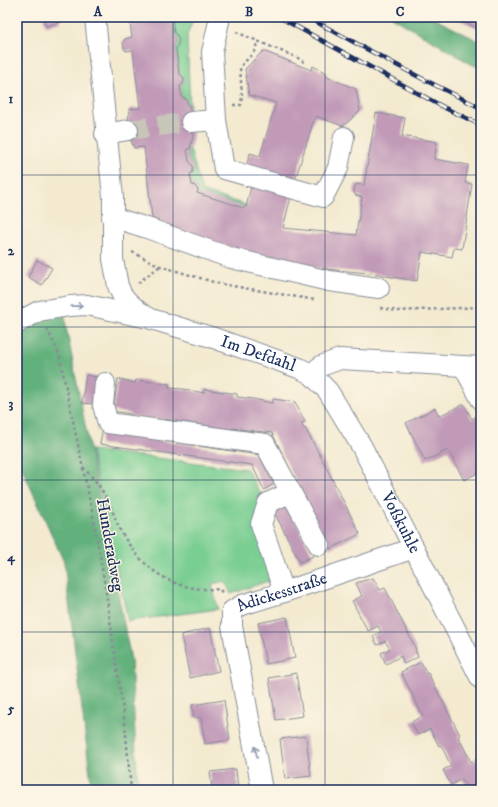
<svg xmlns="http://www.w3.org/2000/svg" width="498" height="807" font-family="'IM FELL DW Pica',serif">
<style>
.green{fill:#79ce92;stroke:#4a7e78}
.forest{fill:#62b17c;stroke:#3e706d}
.building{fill:#c19ab8}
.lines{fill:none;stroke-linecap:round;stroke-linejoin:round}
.minor-tunnel{stroke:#c8c5b9;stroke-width:20;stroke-dasharray:20 10;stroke-linecap:butt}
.minor-casing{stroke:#878c97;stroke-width:22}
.path{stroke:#878c97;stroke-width:2.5;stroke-dasharray:3 3;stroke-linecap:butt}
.minor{stroke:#fff;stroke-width:20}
.rail-casing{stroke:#1b2f5e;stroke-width:4.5}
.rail{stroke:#fcf5e5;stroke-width:3;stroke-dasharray:9;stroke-linecap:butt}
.oneway{stroke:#8d97ae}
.grid{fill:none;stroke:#1b2f5e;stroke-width:1;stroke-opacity:0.55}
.labels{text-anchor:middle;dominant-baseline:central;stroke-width:3;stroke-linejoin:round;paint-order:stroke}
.street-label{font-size:17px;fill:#1b2f5e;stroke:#fcf5e5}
.neatline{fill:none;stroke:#1b2f5e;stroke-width:1.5}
.grid-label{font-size:13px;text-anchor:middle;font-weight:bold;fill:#1b2f5e}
</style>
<rect width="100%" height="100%" fill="#fcf5e5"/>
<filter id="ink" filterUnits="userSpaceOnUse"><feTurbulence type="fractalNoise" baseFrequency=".025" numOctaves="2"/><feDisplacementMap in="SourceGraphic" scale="8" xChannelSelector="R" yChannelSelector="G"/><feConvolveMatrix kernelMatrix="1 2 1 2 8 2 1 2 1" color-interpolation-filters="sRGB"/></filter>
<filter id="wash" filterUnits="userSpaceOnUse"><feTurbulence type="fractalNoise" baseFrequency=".012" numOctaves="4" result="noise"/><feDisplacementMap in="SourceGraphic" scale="16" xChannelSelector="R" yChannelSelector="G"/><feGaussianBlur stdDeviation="0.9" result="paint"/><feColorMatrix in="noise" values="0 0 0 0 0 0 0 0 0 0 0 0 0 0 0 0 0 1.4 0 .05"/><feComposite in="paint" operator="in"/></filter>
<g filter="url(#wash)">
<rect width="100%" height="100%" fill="#f3ead0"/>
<!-- green -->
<path class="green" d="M172,17h22l-7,18 3,74 -5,-11h-3l-2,-12 3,-2 1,-6 -5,-5 -3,-24 3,-8 -2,-6 -3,-2z
M187,149h3l12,42 44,14v2l-49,-14 1,-3 -4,-5h-2l-2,-11 3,-2v-6l-4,-5z
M91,450l156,19 16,30 8,81 -40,14 -6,-13 -13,3 6,25 -90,12z"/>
<!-- forest -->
<path class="forest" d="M392,17h39l50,25v26l-10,-4z
M65,313l1,14 65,333 7,130h-46l-28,-228 -47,-105v-126l17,-10z"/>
<g id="blocks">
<!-- building -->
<path class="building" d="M43,17h16l2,5 -15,4z
M129,17h43l2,16 3,2 2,6 -3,8 3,24 5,5 -1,6 -3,2 2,12h3l5,11 3,27 -3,13h-3l2,12 4,5v6l-3,2 2,11h2l4,5 -1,3 47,15 2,-1 6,-24 40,10 -9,35 73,7 6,-38 -7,-2 -1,-5 2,-6 8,1 12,-72 29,5 -3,18 35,6 -3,17 34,6 -3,18 7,1 -10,65 -8,-1 -2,9 -30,-5 -5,29 -37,-6v-1l-65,-6 -61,-13 -71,-22 -31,-15 -8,-71 -10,1 -5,-12 -2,-12 3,-15 10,-1 -7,-58 -7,1 -2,-3 -1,-6 2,-3 7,-2z
M454,17h27v9l-2,3z
M17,50h1l4,34 -5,1z
M263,51l48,19 2,-4 13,7 1,4 29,12 4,22 -17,15 -28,-10 -20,64 -49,-13 4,-14 10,3 16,-53 -27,-8 -4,-26z
M37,260l15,8 -10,17 -14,-8z
M86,375l11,2 -3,27 -12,-1z
M118,379l17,4 1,-3 16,2 17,2v4l14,1 21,4v-4l33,5v3l16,2 19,4 1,-4 22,3 10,20 -4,1 3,6 1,-1 16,29 39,77 -30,15 -58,-116 -40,-5v2l-68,-11v1l-33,-4v-2l-18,-3z
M464,404l8,15 9,-5v57l-17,9 -16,-30 -23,11 -19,-38 29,-15 4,8z
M102,432l157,23 15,29 -10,6 -12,-25 -152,-21z
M287,505l26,51 -13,6 -26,-50z
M373,578l7,12 5,-2 31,61h-1l3,8 -14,7 -3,-8 -15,8 -5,-11 9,-4 -5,-8 -8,4 -4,-9 8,-4 -3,-6 -10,5 -16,-30 10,-5 -6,-13z
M287,617l8,41 -29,6 -8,-41z
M210,628l9,43 -29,7 -9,-43z
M421,662l6,12 1,-1 32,62 -2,1 13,26 7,-4 3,5v27h-13l-6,-11 -11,6 -8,-15 8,-4 -10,-21 -2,1 -9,-17 -12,6 -7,-13 12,-6 -22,-44z
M296,673l7,43 -27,4 -7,-42z
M224,700l6,40 -25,4 -4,-27 -7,1 -2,-13z
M306,736l5,40 -26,3 -5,-40z
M236,769l2,21h-26l-2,-18z"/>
</g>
</g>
<g filter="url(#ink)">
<use href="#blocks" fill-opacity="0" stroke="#878c97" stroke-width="1"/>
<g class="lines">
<!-- minor-tunnel -->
<path class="minor-tunnel" d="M128,130l63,-8"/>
<!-- minor casing -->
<g class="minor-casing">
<g id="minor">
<path id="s1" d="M95,17l18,180v62l5,27 4,9 6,7 10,9 13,8 60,18 88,31 12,6 17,17 34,56 119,232"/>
<path d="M220,17l-8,35 4,68 8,49 99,28 15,-29 6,-31"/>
<path d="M191,122l25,-2"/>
<path d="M105,134l23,-4"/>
<path d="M112,217l35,11 84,30 98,23 50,7"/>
<path d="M17,323l22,-12 31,-5 17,-1 56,12"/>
<path d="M464,367l17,32"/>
<path d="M311,374l10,-8 19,-7 141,8"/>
<path d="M105,383l-2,22 5,18 157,21 54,101"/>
<path d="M284,592l-23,-68 7,-21 23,-11"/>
<path id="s2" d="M262,790l-30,-164v-15l10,-6 42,-13 130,-44"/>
</g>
</g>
<!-- path -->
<path class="path" d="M236,32l62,26 9,6
M233,105h8l1,-9 -2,-29 14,-15 4,-11
M132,252l28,14 60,18 96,16
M138,283l22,-17
M380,308l18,3 83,-4
M47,329l12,25 35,167 11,65 20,138 6,66
M83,467c11,12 19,21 26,37 6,11 9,25 17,36 22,34 52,52 94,49l3,6"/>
<!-- minor -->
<use href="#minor" class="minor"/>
<!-- rail casing -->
<g class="rail-casing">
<path id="rail" d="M279,17l166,91 36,17
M307,17l112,60 62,31"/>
</g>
<!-- rail -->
<use href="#rail" class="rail"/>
</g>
<!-- one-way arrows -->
<defs><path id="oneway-shaft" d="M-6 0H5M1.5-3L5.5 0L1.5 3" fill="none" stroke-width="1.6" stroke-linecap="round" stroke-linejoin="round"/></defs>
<g class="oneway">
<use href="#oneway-shaft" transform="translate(77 306) rotate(-2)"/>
<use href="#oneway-shaft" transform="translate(256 752) rotate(-101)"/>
</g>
</g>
<!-- grid -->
<path class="grid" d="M173,17v773M325,17v773M17,175h464M17,327h464M17,480h464M17,632h464"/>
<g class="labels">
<!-- street labels -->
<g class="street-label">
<text stroke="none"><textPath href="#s1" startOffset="431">Im Defdahl</textPath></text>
<text stroke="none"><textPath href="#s1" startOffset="662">Voßkuhle</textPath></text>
<text transform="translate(110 545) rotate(80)">Hunderadweg</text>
<text stroke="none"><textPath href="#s2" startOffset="235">Adickesstraße</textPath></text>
</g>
</g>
<!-- margin -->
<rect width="498" height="807" fill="none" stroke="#fcf5e5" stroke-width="44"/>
<rect x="22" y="22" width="454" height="763" class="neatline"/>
<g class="grid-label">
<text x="98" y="16">A</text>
<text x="249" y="16">B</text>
<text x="400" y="16">C</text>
<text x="11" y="103">1</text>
<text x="11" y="255">2</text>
<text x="11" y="408">3</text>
<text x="11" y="561">4</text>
<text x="11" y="713">5</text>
</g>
</svg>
